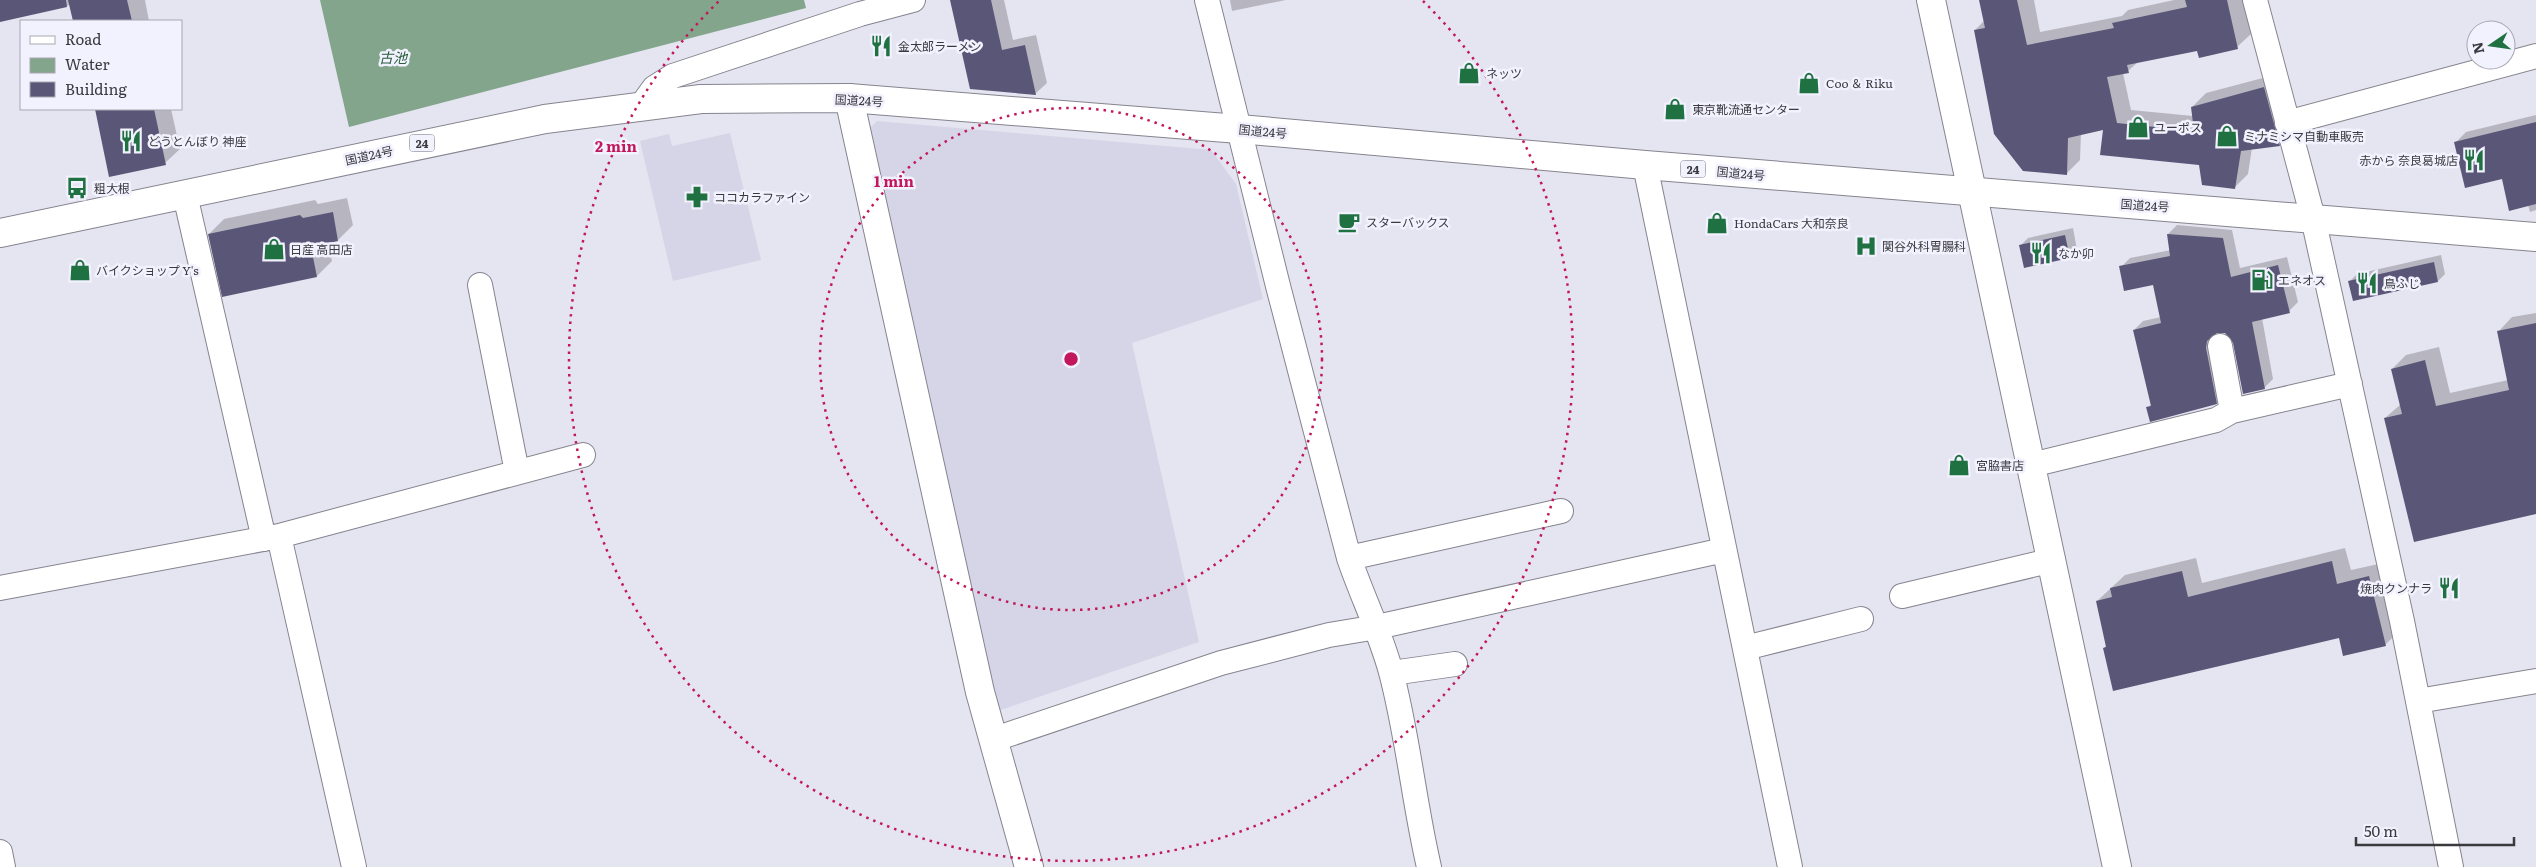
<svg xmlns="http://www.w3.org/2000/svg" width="2536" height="867" font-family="Literata,'Noto Sans JP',serif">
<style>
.built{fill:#d6d5e7}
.water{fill:#83a58c}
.shadow{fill:#0003}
.building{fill:#5a5677}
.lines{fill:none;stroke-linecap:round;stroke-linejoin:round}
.street-casing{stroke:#85848f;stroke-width:26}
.secondary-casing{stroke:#85848f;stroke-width:30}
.highway-casing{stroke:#85848f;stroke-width:30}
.street{stroke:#fff;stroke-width:24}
.secondary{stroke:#fff;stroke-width:28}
.highway{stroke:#fff;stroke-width:28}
.ring{fill:none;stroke:#c2185b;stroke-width:2.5;stroke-dasharray:2.5 5}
.labels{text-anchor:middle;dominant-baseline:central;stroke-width:5;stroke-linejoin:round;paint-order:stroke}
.shield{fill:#f2f1fe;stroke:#717078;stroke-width:1}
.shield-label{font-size:11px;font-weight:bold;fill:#3a393e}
.poi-label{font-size:12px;fill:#3a393e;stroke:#f2f1fe;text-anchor:start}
.street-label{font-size:12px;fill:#3a393e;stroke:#f2f1fe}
.water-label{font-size:14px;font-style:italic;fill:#275d3b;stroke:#f2f1fe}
.centre{fill:#c2185b;stroke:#f2f1fe;stroke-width:2.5}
.ring-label{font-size:15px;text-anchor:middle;font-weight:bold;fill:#c2185b;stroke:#f2f1fe;stroke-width:5;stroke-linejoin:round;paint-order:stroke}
</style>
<rect width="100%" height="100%" fill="#e5e4f1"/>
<!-- built -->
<path class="built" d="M877,121l334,29 25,34 27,115 -131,44 67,299 -207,71 -128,-579z
M730,133l31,127 -88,21 -33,-140 29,-7 3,12z"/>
<!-- water -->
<path class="water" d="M320,0h484l2,8 -457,119z"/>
<!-- shadow -->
<path class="shadow" d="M0,0h145l4,21h-75l-4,-16 -70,16z
M954,0h50l9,40 23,-5 11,48 -12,11z
M1230,0h56l-54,11z
M1981,0h53l6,32 82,-16 6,-6 46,-10h69l8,34 -14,13 -39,2 -60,13 -10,9 -5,2 8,37 62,6 -1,-9 14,-14 72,-19 15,57 -14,13 -27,4 -4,26 -14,14 -34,-24 -96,-35 -23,5 -1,26 -14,14 -91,-144 10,-10z
M93,109h78l9,40 -15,14 -55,12 -13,-66z
M2536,115v95l-6,2 -2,-7 -25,-28 -48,-34 11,-11z
M347,198l6,27 -15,15 -10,2 4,19 -15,15 -94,19 -14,-61 15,-15 91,-19 3,4z
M2177,225l55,5 8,38 47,-11 11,45 -9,9 -27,7 11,61 -9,9 -32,-51 -8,-5 -8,1 9,61 -9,9 -68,4 4,-3 -18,-74 9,-9 18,-4 -7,-33 -33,-17 9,-9 41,-8 -3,-16z
M2073,228l4,22 -7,7 -49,-12 7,-7z
M2441,255l4,19 -7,7h-88l7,-7z
M2536,313v200l-151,-95 16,-14 -9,-35 14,-14 33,-8 11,46 58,-13 -9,-49 13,-14z
M2345,548l6,22 32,-7 16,68 -14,14 -45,-8 -236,11 3,-3 -10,-44 28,-26 71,-17 6,25z"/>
<!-- building -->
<path class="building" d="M0,0h66l1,7 -67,15z
M68,0h59l5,21h-59z
M950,0h41l11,50 23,-5 11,50 -66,-6z
M1979,0h38l10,45 87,-17 -2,-5 75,-16 -2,-7h42l11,49 -39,9 -2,-7 -70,14 2,8 -22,4 10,46 77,8 -3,-24 73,-20 16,59 -39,5 -6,38 -33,-4 -3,-20 -99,-10 3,-25 -35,8 -1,37 -44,-4 -29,-37 -20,-104 11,-2z
M95,109h59l12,56 -57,12z
M2536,122v82l-27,7 -7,-32 -37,9 -11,-46z
M333,212l5,29 -27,6 6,30 -95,20 -14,-63 92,-19 3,3z
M2167,234l56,4 8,39 47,-12 12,48 -38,9 13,67 -22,5 -10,-51 -8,-10h-8l-10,8 -1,7 11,56 -67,18 -4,-15 5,-1 -18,-76 28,-7 -8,-38 -29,6 -5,-25 51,-10z
M2065,235l5,23 -46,10 -5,-23z
M2434,262l4,20 -85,19 -5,-20z
M2536,323v191l-122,28 -30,-124 18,-4 -11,-45 34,-9 11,46 73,-16 -12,-59z
M2332,561l5,23 32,-8 17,70 -43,10 -4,-18 -226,53 -10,-43 3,-1 -10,-46 16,-4 -2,-9 72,-17 6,26z"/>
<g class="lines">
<!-- street casing -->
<g class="street-casing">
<path id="street" d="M1207,0l71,286 71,272c13,38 31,74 42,114 17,64 23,131 38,195
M2255,0l58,218 89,403 49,246
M641,106l13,-18 19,-12 187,-62 53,-14
M2287,123l249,-67
M1645,165l145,702
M185,195l79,344
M480,285l37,187
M2220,346l12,65
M2031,465l185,-45 16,-9 118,-27
M279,536l75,331
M1349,558l212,-47
M0,588l279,-52 304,-81
M1902,596l151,-36
M1745,648l116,-29
M1392,673l63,-9
M2418,701l118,-20
M992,740l229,-77 108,-28 48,-8 347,-77
M0,852l3,15"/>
</g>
<!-- secondary casing -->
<g class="secondary-casing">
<path id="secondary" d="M1931,0l186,867
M849,98l131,594 49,175"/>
</g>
<!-- highway casing -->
<g class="highway-casing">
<path id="highway" d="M0,233l545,-114 156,-20 148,-1 390,31 406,36 891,72"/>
</g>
<!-- street -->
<use href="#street" class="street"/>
<!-- secondary -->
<use href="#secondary" class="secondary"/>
<!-- highway -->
<use href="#highway" class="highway"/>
</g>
<!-- distance rings -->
<g class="ring">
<circle cx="1071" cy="359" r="251"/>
<path d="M1423 1A502 502 0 1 1 719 1"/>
</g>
<!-- icons -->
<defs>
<g id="restaurant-bare" transform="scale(1.725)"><path d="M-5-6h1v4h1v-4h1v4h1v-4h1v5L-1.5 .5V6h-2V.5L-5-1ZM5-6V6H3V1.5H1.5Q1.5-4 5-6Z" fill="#1f7141" stroke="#f2f1fe" stroke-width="2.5" paint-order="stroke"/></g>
<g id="shop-bare" transform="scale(1.725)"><path d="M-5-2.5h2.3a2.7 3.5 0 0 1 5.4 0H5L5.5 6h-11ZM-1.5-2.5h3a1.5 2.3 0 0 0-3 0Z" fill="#1f7141" stroke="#f2f1fe" stroke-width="2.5" paint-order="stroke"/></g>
<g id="bus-bare" transform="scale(1.725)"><path d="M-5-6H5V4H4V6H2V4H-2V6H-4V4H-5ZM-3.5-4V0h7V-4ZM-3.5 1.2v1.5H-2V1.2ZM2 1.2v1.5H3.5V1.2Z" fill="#1f7141" stroke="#f2f1fe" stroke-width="2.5" paint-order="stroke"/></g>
<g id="pharmacy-bare" transform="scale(1.725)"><path d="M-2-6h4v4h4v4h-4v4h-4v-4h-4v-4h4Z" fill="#1f7141" stroke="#f2f1fe" stroke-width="2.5" paint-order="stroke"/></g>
<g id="cafe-bare" transform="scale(1.725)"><path d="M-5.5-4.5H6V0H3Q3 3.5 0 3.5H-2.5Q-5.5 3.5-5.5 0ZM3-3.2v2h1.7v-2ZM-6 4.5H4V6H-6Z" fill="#1f7141" stroke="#f2f1fe" stroke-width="2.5" paint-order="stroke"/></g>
<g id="hospital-bare" transform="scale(1.725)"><path d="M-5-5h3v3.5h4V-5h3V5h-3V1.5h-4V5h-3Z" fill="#1f7141" stroke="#f2f1fe" stroke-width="2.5" paint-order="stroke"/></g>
<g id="fuel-bare" transform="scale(1.725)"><path d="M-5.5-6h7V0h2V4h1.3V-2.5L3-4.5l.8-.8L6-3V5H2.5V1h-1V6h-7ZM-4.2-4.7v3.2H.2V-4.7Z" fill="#1f7141" stroke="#f2f1fe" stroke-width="2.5" paint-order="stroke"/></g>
</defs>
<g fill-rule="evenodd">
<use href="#restaurant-bare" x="881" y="46"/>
<use href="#shop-bare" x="1469" y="73"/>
<use href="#shop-bare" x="1809" y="83"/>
<use href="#shop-bare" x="1675" y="109"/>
<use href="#shop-bare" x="2138" y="127"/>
<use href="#shop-bare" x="2227" y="136"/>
<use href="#restaurant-bare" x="131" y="141"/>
<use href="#restaurant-bare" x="2474" y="160"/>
<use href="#bus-bare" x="77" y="188"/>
<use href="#pharmacy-bare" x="697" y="197"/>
<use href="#cafe-bare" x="1349" y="222"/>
<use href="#shop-bare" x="1717" y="223"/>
<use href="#hospital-bare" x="1866" y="246"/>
<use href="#shop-bare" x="274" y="249"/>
<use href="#restaurant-bare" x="2041" y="253"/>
<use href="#shop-bare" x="80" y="270"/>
<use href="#fuel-bare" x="2262" y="280"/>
<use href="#restaurant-bare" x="2367" y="283"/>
<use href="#shop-bare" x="1959" y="465"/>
<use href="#restaurant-bare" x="2449" y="588"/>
</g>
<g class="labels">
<!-- shield labels -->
<g class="shield">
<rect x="409.5" y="134.5" width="25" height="17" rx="4"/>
<rect x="1680.5" y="160.5" width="25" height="17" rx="4"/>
</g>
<g class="shield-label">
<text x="422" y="143">24</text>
<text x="1693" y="169">24</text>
</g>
<!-- poi labels -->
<g class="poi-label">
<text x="898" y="46">金太郎ラーメン</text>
<text x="1486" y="73">ネッツ</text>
<text x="1826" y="83">Coo ＆ Riku</text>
<text x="1692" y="109">東京靴流通センター</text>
<text x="2154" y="127">ユーポス</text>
<text x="2244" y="136">ミナミシマ自動車販売</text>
<text x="148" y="141">どうとんぼり 神座</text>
<text x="2458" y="160" text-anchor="end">赤から 奈良葛城店</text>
<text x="94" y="188">粗大根</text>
<text x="714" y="197">ココカラファイン</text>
<text x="1366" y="222">スターバックス</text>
<text x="1734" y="223">HondaCars 大和奈良</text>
<text x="1882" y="246">関谷外科胃腸科</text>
<text x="290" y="249">日産 高田店</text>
<text x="2058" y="253">なか卯</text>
<text x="96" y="270">バイクショップ Y's</text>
<text x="2278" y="280">エネオス</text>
<text x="2384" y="283">鳥ふじ</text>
<text x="1976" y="465">宮脇書店</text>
<text x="2432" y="588" text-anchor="end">焼肉クンナラ</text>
</g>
<!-- street labels -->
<g class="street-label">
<text transform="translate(859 100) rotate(3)">国道24号</text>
<text transform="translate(1263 131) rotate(5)">国道24号</text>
<text transform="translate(369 155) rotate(-12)">国道24号</text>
<text transform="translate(1741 173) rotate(5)">国道24号</text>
<text transform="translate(2145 205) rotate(4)">国道24号</text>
</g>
<!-- water labels -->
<g class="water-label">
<text x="393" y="57">古池</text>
</g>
</g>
<circle cx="1071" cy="359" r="8" class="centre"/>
<g class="ring-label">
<text x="616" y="152">2 min</text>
<text x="894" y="187">1 min</text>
</g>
<!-- legend -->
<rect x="20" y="20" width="162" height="90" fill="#f2f1fe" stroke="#a8a7b1"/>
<rect x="30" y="36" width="25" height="8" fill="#ffffff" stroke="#a8a7b1"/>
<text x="65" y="45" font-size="15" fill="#3a393e">Road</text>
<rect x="30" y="58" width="25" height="15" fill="#83a58c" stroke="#a8a7b1"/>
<text x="65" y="70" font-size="15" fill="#3a393e">Water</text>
<rect x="30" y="82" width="25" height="15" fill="#5a5677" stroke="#a8a7b1"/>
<text x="65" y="95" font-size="15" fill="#3a393e">Building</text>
<!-- north arrow -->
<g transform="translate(2491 45) rotate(257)"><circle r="24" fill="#f2f1fe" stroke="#a8a7b1"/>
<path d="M0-4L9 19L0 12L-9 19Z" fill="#1f7141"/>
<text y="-8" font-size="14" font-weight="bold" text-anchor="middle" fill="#3a393e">N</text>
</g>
<!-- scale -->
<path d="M2356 837v8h158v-8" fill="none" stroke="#3a393e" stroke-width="2.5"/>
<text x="2364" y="837" font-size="15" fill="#3a393e" stroke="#f2f1fe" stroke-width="4" paint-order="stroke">50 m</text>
</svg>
